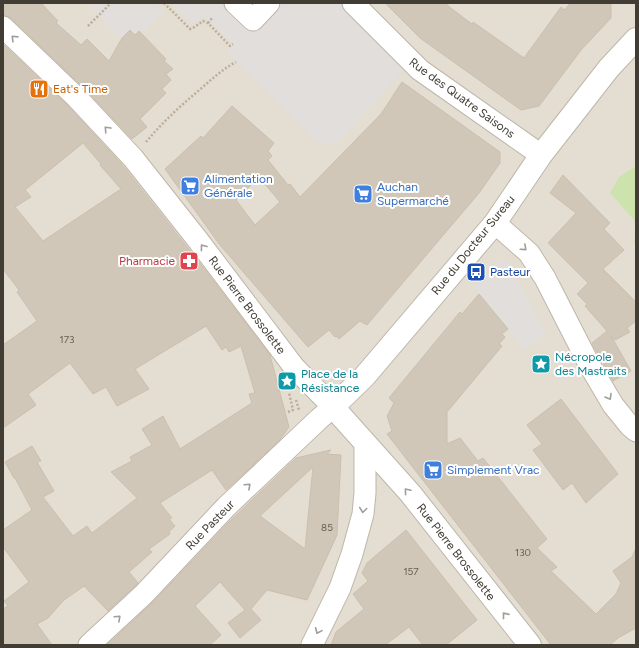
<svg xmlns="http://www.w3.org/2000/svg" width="639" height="648" font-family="Figtree,sans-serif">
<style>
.residential{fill:#e4ddd1}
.green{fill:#cce3ad}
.parking{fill:#e1dedb}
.building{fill:#d1c7b9;stroke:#cbbfad;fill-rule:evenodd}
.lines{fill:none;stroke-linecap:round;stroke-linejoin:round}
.minor-casing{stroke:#beb6a9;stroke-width:23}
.tertiary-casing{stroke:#beb6a9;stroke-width:24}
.path{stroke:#bcae98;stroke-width:2.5;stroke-dasharray:2 2;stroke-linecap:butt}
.minor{stroke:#fff;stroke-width:21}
.tertiary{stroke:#fff;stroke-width:22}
.oneway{stroke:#a09e9a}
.labels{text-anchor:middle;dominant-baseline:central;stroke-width:4;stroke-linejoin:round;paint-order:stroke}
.number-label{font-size:10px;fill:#655f55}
.food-label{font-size:12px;fill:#c56008;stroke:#fff;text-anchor:start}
.street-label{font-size:12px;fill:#413c34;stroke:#fff}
.shop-label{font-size:12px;fill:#366cbe;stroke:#fff;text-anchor:start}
.health-label{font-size:12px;fill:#be3a42;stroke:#fff;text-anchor:end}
.transit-label{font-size:12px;fill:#164399;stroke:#fff;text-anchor:start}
.culture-label{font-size:12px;fill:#0d838f;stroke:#fff;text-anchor:start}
</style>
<rect width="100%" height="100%" fill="#f0ece3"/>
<!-- residential -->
<path class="residential" d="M3,3h633v642h-633z"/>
<!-- green -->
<path class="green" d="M636,166v78l-2,-1 2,-21 -26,-29 9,-16z"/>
<!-- parking -->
<path class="parking" d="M86,3h69l9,9 -35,34z
M170,3h65l18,17 16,-17h84l58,59 -72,78 -12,5 -10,-2 -81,-81 -5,-6 -2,-6 4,-6 -28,-26 -15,6z
M503,261l5,2 37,70 -20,17 -51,-63 24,-25z"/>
<!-- building -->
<path class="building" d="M3,3h38l17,18 -2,2 25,22 6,-6 22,22 13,-23 8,-8 5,5 4,-4 27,28 -2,2 9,8 -7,5 5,6 -9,9 4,4 -26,26 7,8 -15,12 -47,-50 -74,-71 -8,-3z
M385,3h60l7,6 20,15 1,-2 51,36 37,-51 4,3 5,-7h41v15l-30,32 -42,56 -18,4 -101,-72z
M3,44l65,62 52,56 82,104 68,89 19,72 -10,14 -53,49 -14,-20 -52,33 12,15 -3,1 6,7 -6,6 1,2 -21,15 3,3 -23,20 9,11 -30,28 -24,-25 -20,14 -16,18 -11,6 15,21h-49v-36l5,-3 -4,-5 25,-19 -26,-35v-17l29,-20 -17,-32h-1l-9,-16 27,-16 9,15 -4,1 17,29 -11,6 30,39 14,-10 5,7 45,-35 -26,-26 21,-11 -2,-4 22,-12 -10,-16 21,-13 17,33 72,-46 -3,-9 6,-1 -14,-47 -12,6 -3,-5 -4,3 -16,-24 -71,43 14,20 -32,17 -11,-19 -13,7 -23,-31 -42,31 8,11 -33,23v-83l34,-24 -20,-29 2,-2 -16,-21zM83,143l18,21 -1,1 21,24 -78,52 -28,-34 16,-10 -6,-7z
M402,82l98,70v11l-21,30 -112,132 -7,-4 -21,18 -3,-3 -1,1 -6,-7 -21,17 -88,-102 -55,-76 36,-33 2,2 29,-32 42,37 -6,8 4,5 -4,4 20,25 2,-1 10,13 81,-83zM259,177l21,25 -25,23 -19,-25z
M563,175l47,48 -6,6 20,21 -21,19 33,33v19l-9,7 3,4 -15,8 -4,-4 20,35 -18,10 -21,-38 15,-12 -22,-25 2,-2 -10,-10 11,-11 -40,-40 28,-30 -26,-20z
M479,294l29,35 -6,5 3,3 -6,7 3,2 -55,66v32l13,-6 18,23 5,-3 64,81 -10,9 20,19 -6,4 45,43 20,-20 5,-11 -8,-12 19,-14 4,-9v80l-18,10 -8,7h-59l-164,-211 5,-3 -5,-15 7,-13 -5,-5 71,-86 2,2z
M561,399l57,75 -32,29 -14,-20 -9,7 -30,-40 9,-6 -15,-19z
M331,450l-4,4 14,1 -4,80 -30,65 -40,-10 -16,19 10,11 -21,18 -12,-15 17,-13 -25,-28 -25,24 26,29 -11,10h-103l46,-43 76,-80 67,-64zM313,467l-8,82 -45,-33z
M406,530l71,90 -31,25h-23l-14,-18 -24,18h-54l5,-13 28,-23 -11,-15 15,-13 -6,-8 5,-10z"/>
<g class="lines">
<!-- minor casing -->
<g class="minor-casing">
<path id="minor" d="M235,3l18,17 16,-17
M353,3l67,67 121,85
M3,27l74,71 56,60 64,81 97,128 39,40 -14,12 -93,88 -82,87 -55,51
M495,223l34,30 16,25 45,88 23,39 17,21 6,5
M312,645l28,-57 12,-34 11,-40 2,-21v-50"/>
</g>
<!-- tertiary casing -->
<g class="tertiary-casing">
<path id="tertiary" d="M530,645l-120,-152 -77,-86 31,-30 131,-154 46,-68 68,-87 27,-29"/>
</g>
<!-- path -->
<path class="path" d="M164,3l26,26 3,-1 10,-7 5,2 22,23 3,-2
M208,23l5,-6
M88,26l23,-23
M146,142c15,-18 33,-35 51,-50 13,-11 24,-22 39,-30
M296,400l3,10
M288,412l5,-2 -4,-17"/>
<!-- minor -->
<use href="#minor" class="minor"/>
<!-- tertiary -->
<use href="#tertiary" class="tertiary"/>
</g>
<!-- one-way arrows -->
<defs><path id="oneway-chevron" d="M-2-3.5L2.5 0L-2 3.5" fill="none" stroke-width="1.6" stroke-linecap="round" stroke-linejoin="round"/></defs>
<g class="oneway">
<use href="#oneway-chevron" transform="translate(14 38) rotate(-136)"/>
<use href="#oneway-chevron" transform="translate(107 129) rotate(-133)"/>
<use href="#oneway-chevron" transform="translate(203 247) rotate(-127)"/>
<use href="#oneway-chevron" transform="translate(524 248) rotate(42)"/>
<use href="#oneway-chevron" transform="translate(609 397) rotate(59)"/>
<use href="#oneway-chevron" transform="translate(248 486) rotate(-43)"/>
<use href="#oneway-chevron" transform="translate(407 491) rotate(-130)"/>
<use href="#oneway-chevron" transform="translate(363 510) rotate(98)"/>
<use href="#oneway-chevron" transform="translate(505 615) rotate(-129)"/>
<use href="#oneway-chevron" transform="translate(118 618) rotate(-43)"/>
<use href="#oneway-chevron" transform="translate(318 631) rotate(114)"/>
</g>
<!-- icons -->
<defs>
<g id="restaurant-square" transform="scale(1)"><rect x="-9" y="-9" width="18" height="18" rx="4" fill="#e8710a" stroke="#fff"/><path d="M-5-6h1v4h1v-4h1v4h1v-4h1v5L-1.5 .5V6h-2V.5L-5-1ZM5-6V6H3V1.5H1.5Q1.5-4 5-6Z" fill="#fff"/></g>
<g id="supermarket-square" transform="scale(1)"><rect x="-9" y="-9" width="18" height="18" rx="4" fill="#3f7fe0" stroke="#fff"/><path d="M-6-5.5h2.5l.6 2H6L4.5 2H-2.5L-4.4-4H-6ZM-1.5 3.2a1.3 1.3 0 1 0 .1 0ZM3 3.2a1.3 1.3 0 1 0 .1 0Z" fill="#fff"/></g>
<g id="pharmacy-square" transform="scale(1)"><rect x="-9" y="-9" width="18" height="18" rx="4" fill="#e0444e" stroke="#fff"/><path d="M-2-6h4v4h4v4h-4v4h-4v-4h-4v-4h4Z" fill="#fff"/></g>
<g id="bus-square" transform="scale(1)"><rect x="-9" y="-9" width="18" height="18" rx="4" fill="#1a4fb4" stroke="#fff"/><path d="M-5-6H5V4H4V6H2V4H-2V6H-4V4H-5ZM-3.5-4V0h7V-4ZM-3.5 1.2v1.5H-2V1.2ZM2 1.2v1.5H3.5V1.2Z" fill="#fff"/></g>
<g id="sight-square" transform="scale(1)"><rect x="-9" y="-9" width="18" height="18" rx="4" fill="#0f9aa8" stroke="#fff"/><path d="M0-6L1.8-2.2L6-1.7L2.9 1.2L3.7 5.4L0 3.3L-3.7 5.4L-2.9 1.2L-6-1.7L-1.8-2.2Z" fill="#fff"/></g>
</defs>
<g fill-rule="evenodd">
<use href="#restaurant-square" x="39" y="89"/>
<use href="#supermarket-square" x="190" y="186"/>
<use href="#supermarket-square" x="363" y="194"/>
<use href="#pharmacy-square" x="189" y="261"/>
<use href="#bus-square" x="476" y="272"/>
<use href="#sight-square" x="541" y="364"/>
<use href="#sight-square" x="287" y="381"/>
<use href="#supermarket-square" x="433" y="470"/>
</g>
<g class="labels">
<!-- number labels -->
<g class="number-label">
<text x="67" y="339">173</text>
<text x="327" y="527">85</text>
<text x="523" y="552">130</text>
<text x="411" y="571">157</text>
</g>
<!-- food labels -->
<g class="food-label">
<text x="53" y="89">Eat's Time</text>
</g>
<!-- street labels -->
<g class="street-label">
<text transform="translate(462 98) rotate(36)">Rue des Quatre Saisons</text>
<text transform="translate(473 245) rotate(-51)">Rue du Docteur Sureau</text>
<text transform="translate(247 305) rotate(53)">Rue Pierre Brossolette</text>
<text transform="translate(210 525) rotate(-46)">Rue Pasteur</text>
<text transform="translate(456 552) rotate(52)">Rue Pierre Brossolette</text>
</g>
<!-- shop labels -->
<g class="shop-label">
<text x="204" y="179">Alimentation<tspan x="204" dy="14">Générale</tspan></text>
<text x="377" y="187">Auchan<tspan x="377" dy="14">Supermarché</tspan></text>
<text x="447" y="470">Simplement Vrac</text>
</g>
<!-- health labels -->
<g class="health-label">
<text x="175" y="261">Pharmacie</text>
</g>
<!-- transit labels -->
<g class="transit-label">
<text x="490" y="272">Pasteur</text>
</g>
<!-- culture labels -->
<g class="culture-label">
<text x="555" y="357">Nécropole<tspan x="555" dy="14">des Mastraits</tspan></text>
<text x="301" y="374">Place de la<tspan x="301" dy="14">Résistance</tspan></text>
</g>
</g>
<!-- border -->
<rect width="639" height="648" fill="none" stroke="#413c34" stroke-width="8"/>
</svg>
